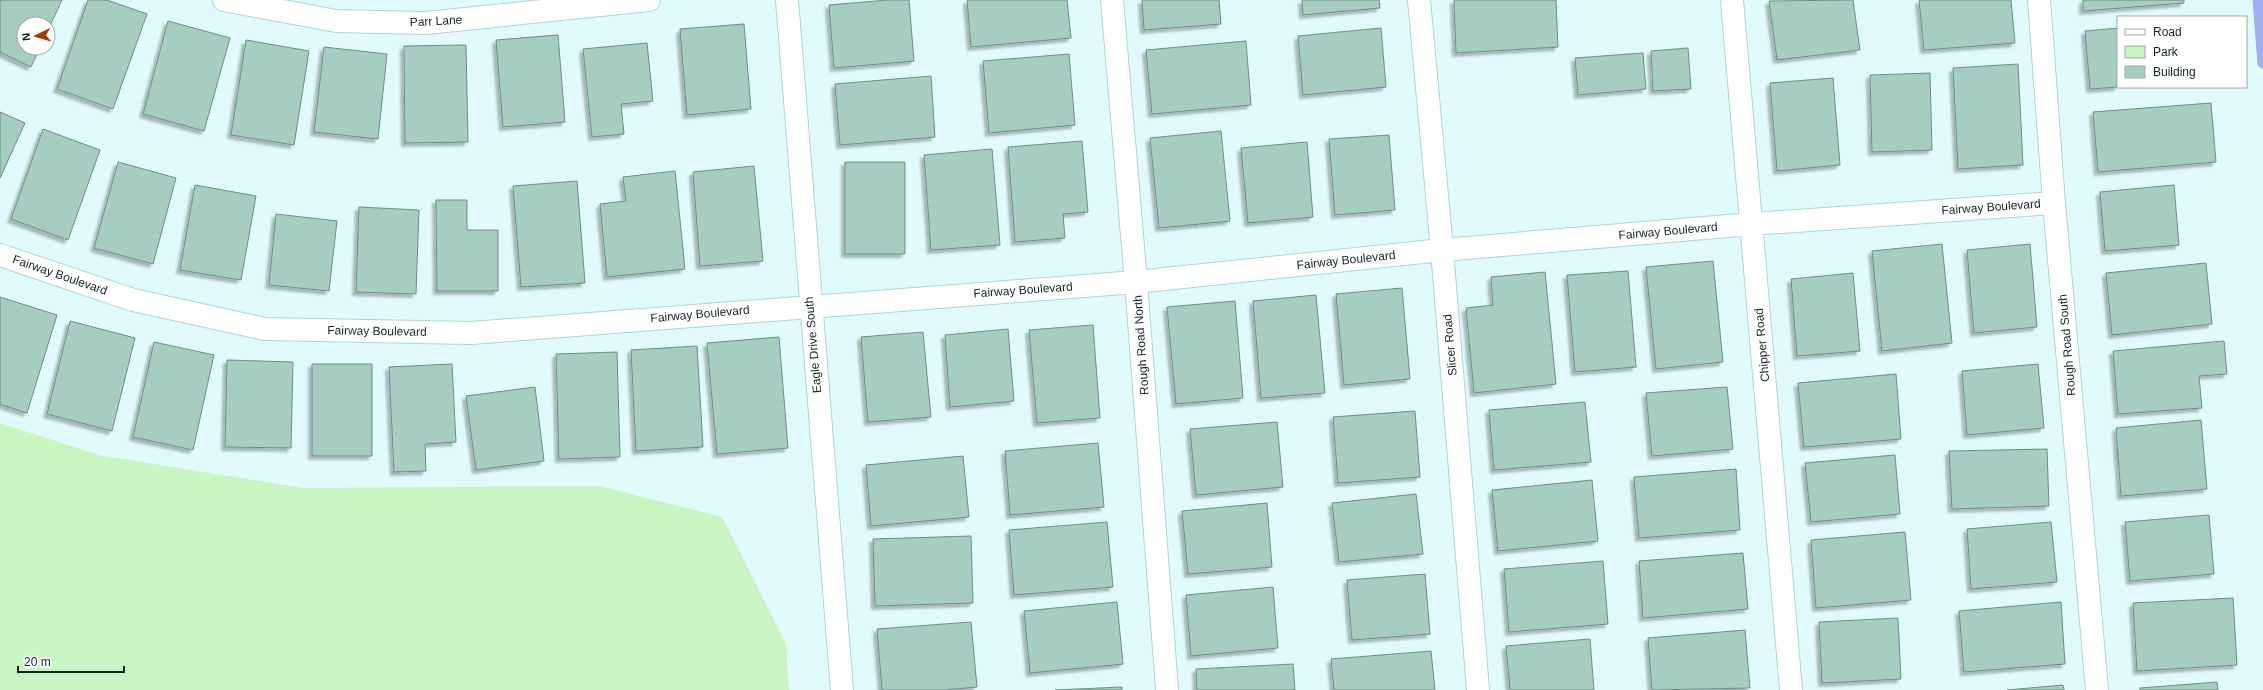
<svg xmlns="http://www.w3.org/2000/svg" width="2263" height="690" font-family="Helvetica,sans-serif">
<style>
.green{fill:#c8f5c1}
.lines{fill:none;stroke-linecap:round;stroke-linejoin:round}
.stream{stroke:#9faef0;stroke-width:11}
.building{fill:#a6cdc1;stroke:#6a8f84;filter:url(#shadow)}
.minor-casing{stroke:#acd5dc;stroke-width:24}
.minor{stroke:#fff;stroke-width:22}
.labels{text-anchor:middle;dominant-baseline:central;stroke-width:3.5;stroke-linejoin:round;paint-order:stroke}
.street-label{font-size:12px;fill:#142426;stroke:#fff}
</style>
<defs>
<filter id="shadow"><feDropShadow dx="-3.5" dy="3.5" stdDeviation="1" flood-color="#0004"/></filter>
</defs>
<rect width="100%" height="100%" fill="#e1fafe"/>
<!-- green -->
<path class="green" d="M0,423l99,32 204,33 297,-2 122,31 64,127 3,46h-789z"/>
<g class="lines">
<!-- stream -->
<path class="stream" d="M2258,0l5,63"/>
</g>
<!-- building -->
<path class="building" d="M0,0h62l-14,30v-6h-24v24h16l-9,19 -31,-15z
M88,0h19l40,14 -34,95 -56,-20z
M888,0h21l5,61 -80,7 -5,-63z
M967,0h100l4,38 -100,9z
M1142,0h77l2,24 -77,6z
M1302,0h77l1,8 -77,7z
M1454,0h102l2,47 -102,6z
M1853,0l7,50 -83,10 -8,-59z
M1919,0h92l4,43 -91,7z
M2083,0h101v3l-101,8z
M168,21l62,17 -26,93 -61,-17z
M744,24l7,85 -64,6 -7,-86z
M1381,28l5,59 -83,8 -5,-59z
M2118,28v59l-28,2 -5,-58z
M558,35l7,87 -62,5 -7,-87z
M246,40l63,11 -15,94 -63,-10z
M1246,41l5,64 -99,9 -6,-64z
M647,43l6,58 -32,3 3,30 -32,3 -9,-88z
M466,45l2,97 -63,1 -1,-97z
M324,47l63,7 -9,85 -64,-7z
M1688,48l3,41 -38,2 -2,-40z
M1643,53l3,36 -68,6 -3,-37z
M1069,54l6,71 -86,8 -6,-72z
M2018,64l5,101 -65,4 -5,-101z
M1930,73l2,77 -60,2 -2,-77z
M931,76l4,61 -95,8 -5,-61z
M1833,78l7,87 -63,6 -7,-88z
M2211,103l5,59 -118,10 -5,-60z
M0,112l25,11 -25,55z
M43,129l57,21 -32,90 -57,-21z
M1221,131l9,90 -71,7 -9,-90z
M1389,135l6,75 -60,5 -6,-76z
M1082,141l6,71 -25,2 2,24 -50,4 -7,-95z
M1307,142l6,75 -65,6 -7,-75z
M992,149l8,96 -69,5 -7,-95z
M118,162l58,16 -23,86 -59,-16z
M845,162h60v92h-60z
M754,166l9,95 -63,5 -7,-94z
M675,171l10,98 -78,8 -7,-73 26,-3 -3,-24z
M577,181l8,102 -64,4 -8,-101z
M195,185l61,11 -15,84 -61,-10z
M2174,185l5,60 -74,6 -5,-59z
M436,200h31v30h31v61h-61z
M359,207l60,3 -3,84 -60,-2z
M276,214l61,7 -8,70 -60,-6z
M1942,244l10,99 -70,8 -10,-100z
M2030,244l7,83 -63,6 -7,-83z
M1713,261l10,101 -67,7 -10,-102z
M2206,263l6,61 -100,11 -6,-62z
M1628,271l8,96 -61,5 -8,-97z
M1545,272l11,112 -82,9 -8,-85 27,-3 -2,-28z
M1853,273l7,78 -63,5 -6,-77z
M1402,288l8,91 -66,6 -8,-91z
M1316,295l9,98 -64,5 -8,-97z
M0,297l57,18 -30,98 -27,-9z
M1235,301l8,97 -67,6 -9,-97z
M70,321l65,17 -23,93 -65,-17z
M1093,325l7,93 -63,5 -8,-93z
M1008,329l6,72 -64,6 -5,-72z
M923,332l8,85 -63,5 -7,-85z
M779,337l9,111 -71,6 -10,-111z
M2224,341l3,33 -28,2 3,32 -84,6 -5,-63z
M154,342l60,13 -21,95 -60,-13z
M697,346l6,101 -67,4 -5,-101z
M617,352l3,105 -61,2 -3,-105z
M227,360l66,2 -2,86 -66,-1z
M312,364h60v92h-60z
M452,364l4,78 -31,2 1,27 -32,1 -5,-105z
M2038,364l6,64 -77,7 -5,-64z
M1896,374l5,65 -97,8 -6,-64z
M535,387l9,74 -68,9 -10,-74z
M1727,387l6,62 -81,7 -6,-63z
M1585,402l6,60 -97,8 -5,-60z
M1415,411l5,66 -82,6 -5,-66z
M2201,420l6,69 -86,7 -5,-68z
M1277,422l6,65 -87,8 -6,-66z
M1098,443l6,64 -94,8 -5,-64z
M2047,449l2,57 -97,3 -3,-58z
M1895,455l5,59 -89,8 -6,-59z
M963,456l6,61 -98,9 -5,-61z
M1736,469l4,61 -101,8 -5,-61z
M1592,480l6,61 -100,10 -6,-61z
M1416,494l7,60 -84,8 -7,-59z
M1267,503l5,64 -84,7 -6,-63z
M2209,515l5,59 -84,7 -5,-59z
M1107,522l6,65 -99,8 -5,-65z
M2051,522l6,60 -86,7 -4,-60z
M1905,532l6,68 -95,8 -5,-68z
M971,536l2,67 -98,3 -2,-67z
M1743,553l5,56 -105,9 -4,-57z
M1603,561l5,63 -99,8 -5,-63z
M1425,574l5,60 -78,6 -5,-60z
M1273,587l5,61 -87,8 -5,-61z
M2233,598l4,67 -100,6 -4,-68z
M1117,602l6,62 -93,9 -6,-62z
M2061,602l4,62 -101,8 -5,-61z
M1898,618l3,61 -79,4 -3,-61z
M971,622l6,65 -33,3h-62l-5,-61z
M1745,630l5,58 -98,2 -4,-52z
M1590,639l4,51h-84l-4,-44z
M1431,651l4,39h-101l-3,-31z
M1293,664l2,26h-98l-1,-21z
M2217,682l1,8h-78v-2z
M2063,685l1,5h-57z
M1122,687v3h-67z"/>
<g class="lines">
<!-- minor casing -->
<g class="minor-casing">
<path id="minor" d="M224,0l112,21 90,2 223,-23
M787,0l55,690
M1112,0l24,282 31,408
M1419,0l23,250 36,440
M1732,0l59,690
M2039,0l15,203 43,487
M0,255l133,45 132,29 206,4 665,-51 306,-32 310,-26 302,-21"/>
</g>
<!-- minor -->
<use href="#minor" class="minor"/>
</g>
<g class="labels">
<!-- street labels -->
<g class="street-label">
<text transform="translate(436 21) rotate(-3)">Parr Lane</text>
<text transform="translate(1991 207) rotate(-4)">Fairway Boulevard</text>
<text transform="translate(1668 231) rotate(-5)">Fairway Boulevard</text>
<text transform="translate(1346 260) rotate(-6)">Fairway Boulevard</text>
<text transform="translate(60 275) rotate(19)">Fairway Boulevard</text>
<text transform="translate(1023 290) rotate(-4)">Fairway Boulevard</text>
<text transform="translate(700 314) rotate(-5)">Fairway Boulevard</text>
<text transform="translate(377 331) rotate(1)">Fairway Boulevard</text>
<text transform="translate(813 345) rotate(-95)">Eagle Drive South</text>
<text transform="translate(1141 345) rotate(-94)">Rough Road North</text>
<text transform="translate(1450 345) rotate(-95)">Slicer Road</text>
<text transform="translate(1762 345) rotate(-95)">Chipper Road</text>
<text transform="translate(2067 345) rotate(-95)">Rough Road South</text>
</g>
</g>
<!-- legend -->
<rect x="2117" y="16" width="130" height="72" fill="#ffffff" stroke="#a1a7a8"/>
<rect x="2125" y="29" width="20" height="6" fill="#ffffff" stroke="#a1a7a8"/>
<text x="2153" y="36" font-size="12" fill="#142426">Road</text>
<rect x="2125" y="46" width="20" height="12" fill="#c8f5c1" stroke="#a1a7a8"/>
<text x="2153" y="56" font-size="12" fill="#142426">Park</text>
<rect x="2125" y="66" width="20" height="12" fill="#a6cdc1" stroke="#a1a7a8"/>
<text x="2153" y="76" font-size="12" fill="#142426">Building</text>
<!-- north arrow -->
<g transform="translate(36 36) rotate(265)"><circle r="19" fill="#ffffff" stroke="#a1a7a8"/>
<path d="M0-3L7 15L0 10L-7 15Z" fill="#a03c09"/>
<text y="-6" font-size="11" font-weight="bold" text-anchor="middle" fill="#142426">N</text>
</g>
<!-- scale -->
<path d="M18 666v6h106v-6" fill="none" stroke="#142426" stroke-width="2"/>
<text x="24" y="666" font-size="12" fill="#142426" stroke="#ffffff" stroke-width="3" paint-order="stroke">20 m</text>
</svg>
